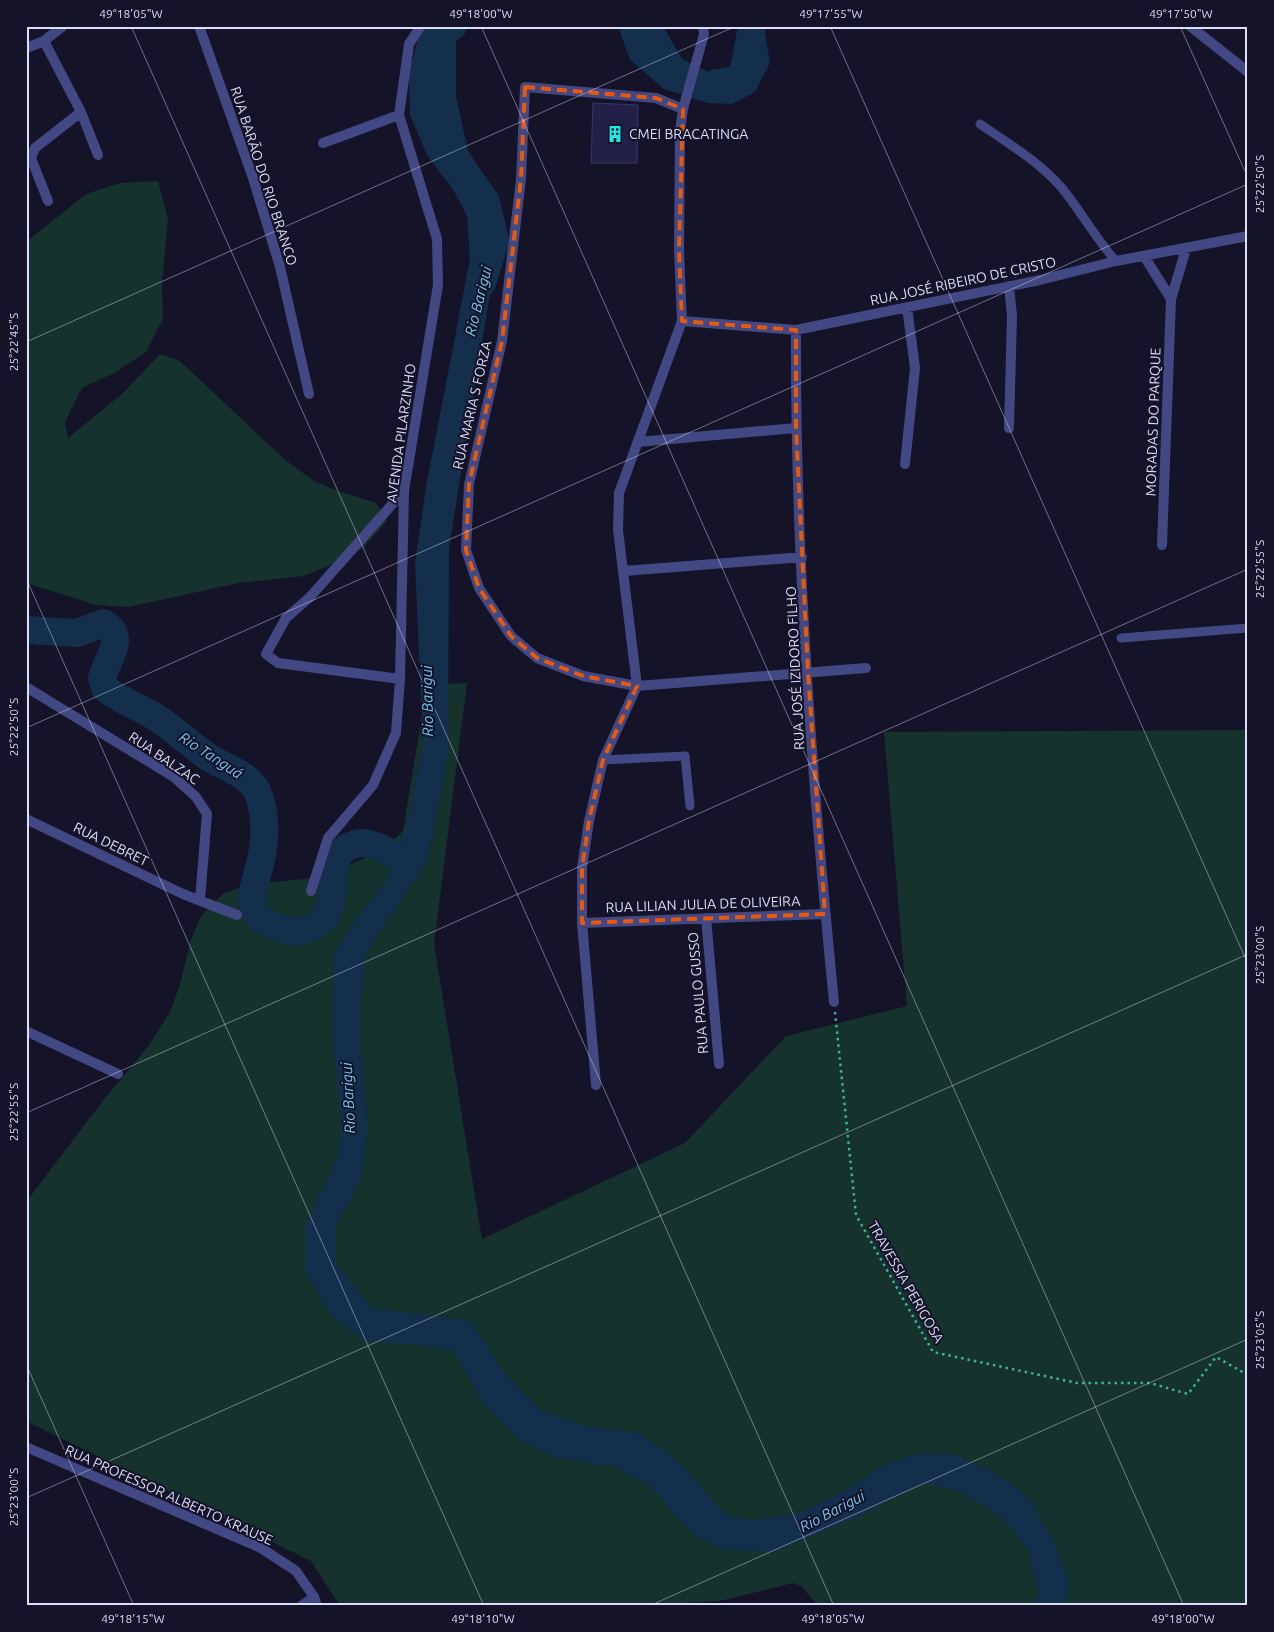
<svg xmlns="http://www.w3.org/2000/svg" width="1274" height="1632" font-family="Ubuntu,sans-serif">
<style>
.green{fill:#16322d}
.water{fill:#142f4b}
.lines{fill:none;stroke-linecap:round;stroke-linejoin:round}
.river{stroke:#142f4b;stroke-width:28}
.building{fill:#232048;stroke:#393471}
.path{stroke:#3bb29b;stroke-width:2.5;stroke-dasharray:2.5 4;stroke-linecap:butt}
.service{stroke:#424883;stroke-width:9}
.minor{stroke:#424883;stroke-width:10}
.tertiary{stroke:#424883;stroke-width:10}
.marked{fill:none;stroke:#e8590c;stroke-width:4;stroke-dasharray:10 6;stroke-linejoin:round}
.ticks{fill:none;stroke:#ddddfc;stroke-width:1;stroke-opacity:0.45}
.labels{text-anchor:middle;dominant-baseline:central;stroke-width:4;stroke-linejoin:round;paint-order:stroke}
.poi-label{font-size:14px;fill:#ddddfc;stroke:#141328;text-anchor:start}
.street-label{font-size:14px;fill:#ddddfc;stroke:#141328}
.water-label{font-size:15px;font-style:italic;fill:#74c8f3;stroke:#141328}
.neatline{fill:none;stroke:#ddddfc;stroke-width:2}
.ticks-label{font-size:12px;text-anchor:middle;fill:#ddddfc}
</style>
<rect width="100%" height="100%" fill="#141328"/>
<!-- green -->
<path class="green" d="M158,181l10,38 -6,63 1,37 -17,33 -30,20 -34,16 -17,34 3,16 55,-45 37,-39 20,7 104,98 30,22 21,9 41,13 11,18 -23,26 -23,14 -37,15 -65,7 -111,24 -32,-2 -70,-22v-341l60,-48 34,-11z
M467,683l-33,261 48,295 203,-96 101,-107 121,-30 -23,-274 364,-2v876h-430l-17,-20 -8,-3 -73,18 -81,5 -52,-3 -38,3h-209l-29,-45 -285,-140v-219l76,-100 47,-57 21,-33 10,-28 11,-44 10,-24 22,-22 25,-10 57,-5 30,-7 49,-23 19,-18 24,-146z"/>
<!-- water -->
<path class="water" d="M428,26h35l-21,19 -5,47 10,63 41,59 7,48 -46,286 -1,206 -20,106 -63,94 -6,70 9,104 -7,51 -25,46v39l35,44 100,13 31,49 40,41 44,15 52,7 38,26 51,57 28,4 44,-7 43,-21 37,-24 39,-15 35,1 40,17 37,28 23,41 16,41 -4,25h-32l6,-12 -11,-44 -26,-33 -43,-26 -35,-8 -69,35 -81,34 -51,-3 -30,-14 -43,-50 -35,-18 -62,-10 -35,-18 -33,-34 -32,-54 -34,-6 -54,-4 -35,-27 -25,-43v-45l33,-69 3,-29 -9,-100 2,-75 23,-35 31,-39 20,-59 15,-77 -8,-179 11,-77 44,-228 -3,-43 -13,-25 -27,-36 -17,-40 -1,-43 9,-33z
M618,26h45l19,33 39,19 29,-11 -10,-41h24l6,37 -15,29 -23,12 -24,-1 -44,-14 -34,-29z"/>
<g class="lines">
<!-- river -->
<path class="river" d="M453,26l-11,7v65l13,59 31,45 9,39 -13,42
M716,83l26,-4 10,-53
M26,630l51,3 27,-10c24,15 2,37 -2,55l3,10c15,13 35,19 52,30 18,12 34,27 51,39 17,11 39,16 49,34 8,17 9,45 5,64 -6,32 -26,60 19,74 11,4 22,3 33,-3 34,-19 5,-68 36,-80 7,-3 15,-4 22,-1 10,2 21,10 31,15"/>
</g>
<!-- building -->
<path class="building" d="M593,103l45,2 -1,58h-46z"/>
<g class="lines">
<!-- path -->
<path class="path" d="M835,1012l21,203 77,137 144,31h73l38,11 28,-37 32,18"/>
<!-- service -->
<path class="service" d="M980,124c28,19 59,38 81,63 20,24 34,51 55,74
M1121,638l127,-10
M603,760l82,-4 5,50"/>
<!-- minor -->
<path class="minor" d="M199,26l54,152 27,89 29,127
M1190,26l58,46
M44,41l37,71 17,43
M26,48l18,-7 19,-15
M683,109l-27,-11 -131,-11 -4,92 -19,162 -33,143 -3,66 13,38 32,48 26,22 46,18 54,10 229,-18
M323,143l76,-28
M48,201l-17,-43 4,-10 46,-36
M1144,256l27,43
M682,321l114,9 244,-50 76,-19 132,-25
M796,330c-1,224 16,450 38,672
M1009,428l3,-112 -3,-30
M638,442l158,-14
M905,464l10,-96 -8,-61
M1162,545l9,-246 15,-50
M624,571l178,-14
M400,679l-122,-16 -12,-9 20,-36 24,-21 94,-106
M26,687l148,90 22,20 11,17 -7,86
M26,819l157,75 54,21
M311,891l17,-53 45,-53 23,-52 4,-54 4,-188 34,-206 -1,-46 -38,-124 10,-71 12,-18
M706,918l13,146
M582,923l243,-9
M26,1031l92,43
M596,1085l-14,-162v-55l7,-47 14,-61 34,-74 -19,-156 1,-37 63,-172 -3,-71 1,-119 3,-22 21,-75 -1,-8
M301,1606l13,-9"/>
<!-- tertiary -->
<path class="tertiary" d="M26,1447l235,101 35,23 18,26 3,9"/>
</g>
<!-- marked area -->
<path class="marked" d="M525,87l131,11 27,11 -4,141 3,71 114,9v98l12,245 17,241 -243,9v-55l7,-47 14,-61 34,-74 -54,-10 -46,-18 -26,-22 -32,-48 -13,-38 3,-66 33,-143 19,-162z"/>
<!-- ticks -->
<path class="ticks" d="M131,26l703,1580M481,26l703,1580M830,26l418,938M1180,26l68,152M26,342l710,-316M26,578l458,1028M26,728l1222,-544M26,1113l1222,-544M26,1364l108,242M26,1498l1222,-544M649,1606l599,-267"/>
<!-- icons -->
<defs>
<g id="building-bare" transform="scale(1.35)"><path d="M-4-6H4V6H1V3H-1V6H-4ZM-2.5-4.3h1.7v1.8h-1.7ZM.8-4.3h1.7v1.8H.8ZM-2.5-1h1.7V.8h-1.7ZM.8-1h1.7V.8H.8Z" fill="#1aebe6" stroke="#141328" stroke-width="2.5" paint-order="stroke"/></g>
</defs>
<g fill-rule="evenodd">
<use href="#building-bare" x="615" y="134"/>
</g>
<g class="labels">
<!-- poi labels -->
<g class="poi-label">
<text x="629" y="134">CMEI BRACATINGA</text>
</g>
<!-- street labels -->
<g class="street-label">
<text transform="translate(264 176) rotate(72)">RUA BARÃO DO RIO BRANCO</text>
<text transform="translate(963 281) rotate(-12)">RUA JOSÉ RIBEIRO DE CRISTO</text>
<text transform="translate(472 405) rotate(-77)">RUA MARIA S FORZA</text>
<text transform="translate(1153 422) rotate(-88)">MORADAS DO PARQUE</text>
<text transform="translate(401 433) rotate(-82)">AVENIDA PILARZINHO</text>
<text transform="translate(795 668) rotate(-93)">RUA JOSÉ IZIDORO FILHO</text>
<text transform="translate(164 758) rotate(34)">RUA BALZAC</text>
<text transform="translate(111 844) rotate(26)">RUA DEBRET</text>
<text transform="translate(703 904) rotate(-2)">RUA LILIAN JULIA DE OLIVEIRA</text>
<text transform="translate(698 993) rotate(-95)">RUA PAULO GUSSO</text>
<text transform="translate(906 1282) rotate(60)">TRAVESSIA PERIGOSA</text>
<text transform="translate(169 1495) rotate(24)">RUA PROFESSOR ALBERTO KRAUSE</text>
</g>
<!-- water labels -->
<g class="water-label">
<text transform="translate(478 301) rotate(-76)">Rio Barigui</text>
<text transform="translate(427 701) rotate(-91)">Rio Barigui</text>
<text transform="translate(211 755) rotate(33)">Rio Tanguá</text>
<text transform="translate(348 1098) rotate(-93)">Rio Barigui</text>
<text transform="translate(832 1511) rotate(-28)">Rio Barigui</text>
</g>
</g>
<!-- border -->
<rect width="1274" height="1632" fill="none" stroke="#141328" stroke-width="55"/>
<rect x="28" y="28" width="1218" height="1576" class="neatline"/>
<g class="ticks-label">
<text x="131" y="18">49°18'05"W</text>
<text x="481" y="18">49°18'00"W</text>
<text x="831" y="18">49°17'55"W</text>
<text x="1181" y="18">49°17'50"W</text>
<text transform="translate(1260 184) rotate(-90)" y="4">25°22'50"S</text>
<text transform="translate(14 342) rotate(-90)" y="4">25°22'45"S</text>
<text transform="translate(1260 569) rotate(-90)" y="4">25°22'55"S</text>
<text transform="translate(14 727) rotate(-90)" y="4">25°22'50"S</text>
<text transform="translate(1260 955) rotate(-90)" y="4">25°23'00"S</text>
<text transform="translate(14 1112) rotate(-90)" y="4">25°22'55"S</text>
<text transform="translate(1260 1340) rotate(-90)" y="4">25°23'05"S</text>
<text transform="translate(14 1497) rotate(-90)" y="4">25°23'00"S</text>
<text x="133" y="1623">49°18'15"W</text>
<text x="483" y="1623">49°18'10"W</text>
<text x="833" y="1623">49°18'05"W</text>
<text x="1183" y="1623">49°18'00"W</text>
</g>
</svg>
